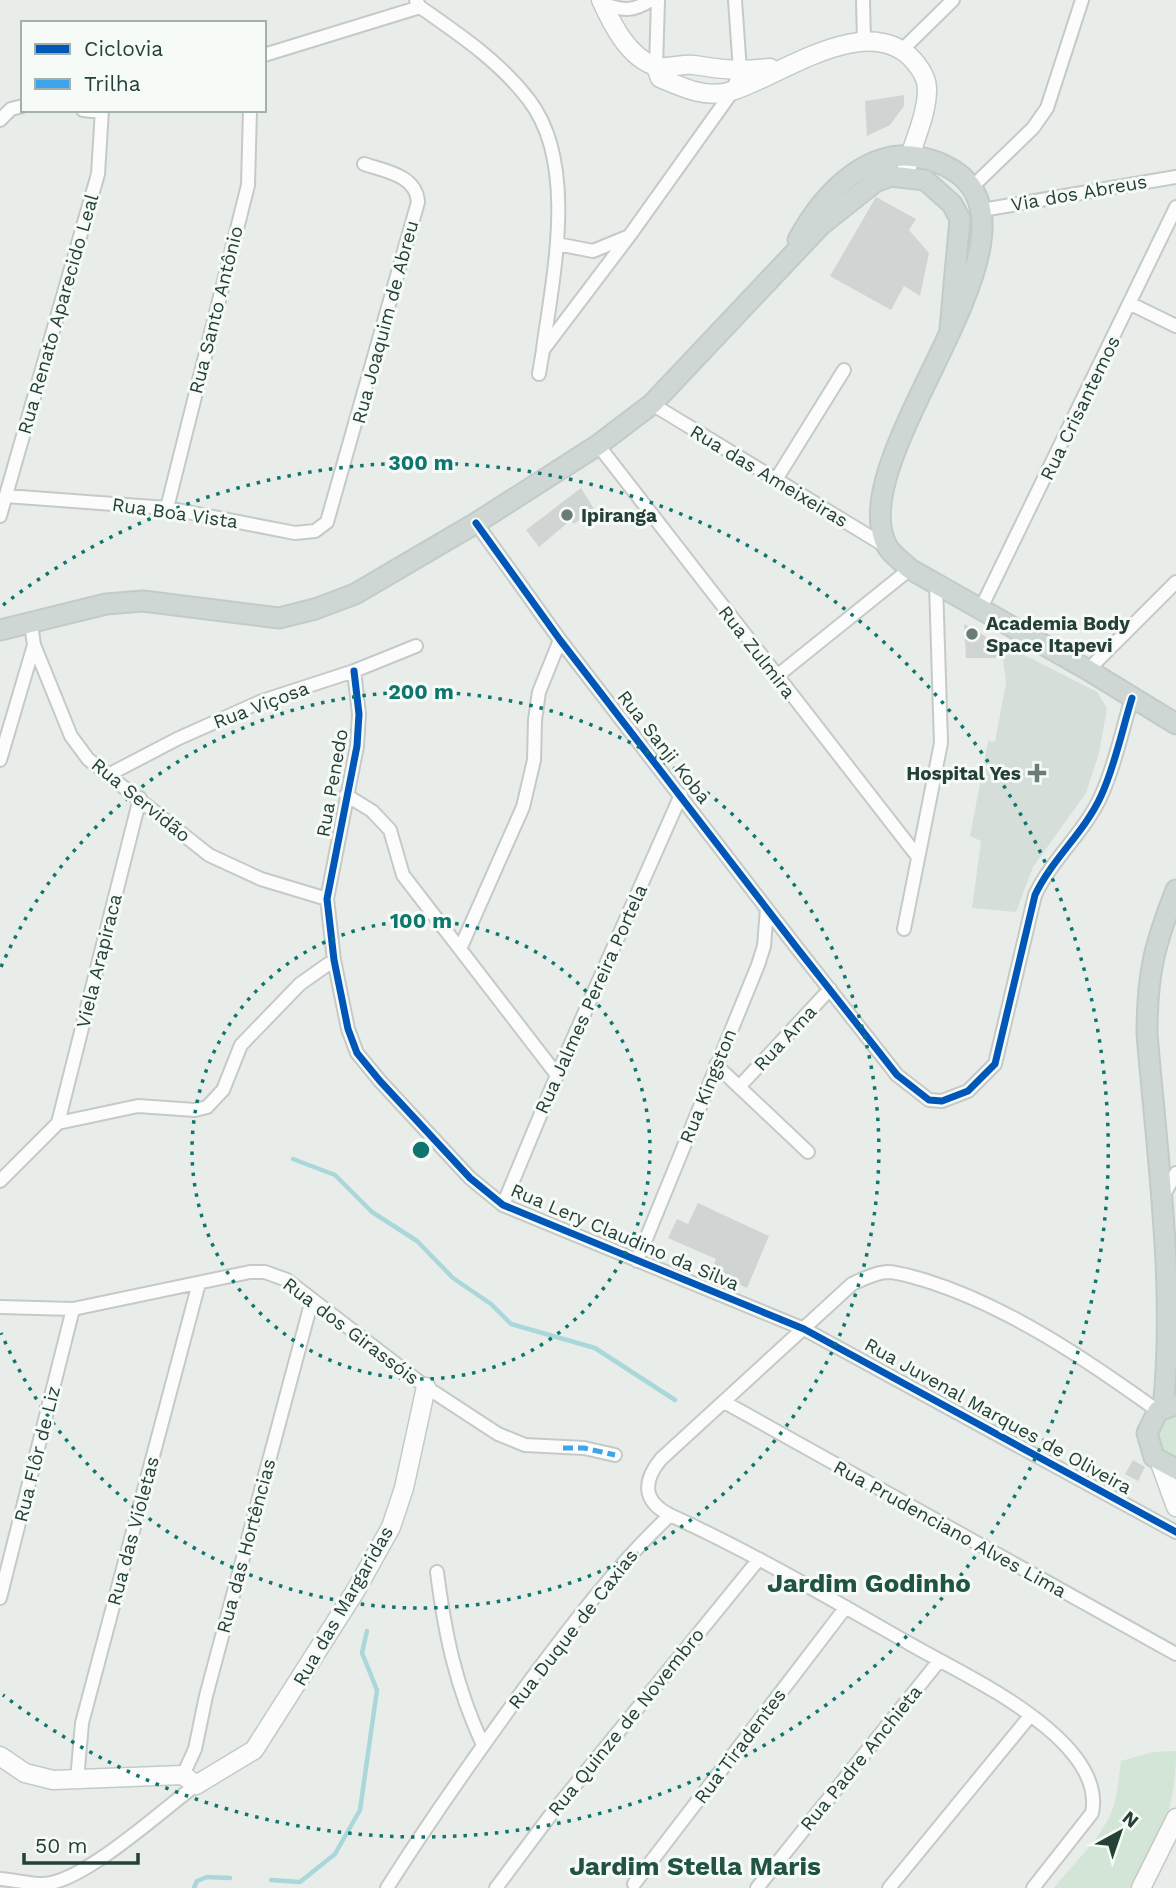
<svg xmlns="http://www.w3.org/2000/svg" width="1176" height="1888" font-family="'Work Sans',sans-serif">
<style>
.built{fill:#d6deda}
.green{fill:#d2e5d6}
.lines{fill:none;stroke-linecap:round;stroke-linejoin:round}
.stream{stroke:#aad7d9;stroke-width:4.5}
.building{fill:#d0d5d3}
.street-casing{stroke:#c5cac7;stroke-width:16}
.secondary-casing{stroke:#c3cac7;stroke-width:21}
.primary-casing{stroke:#c3cbc8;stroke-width:23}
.street{stroke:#fcfcfc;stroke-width:12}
.secondary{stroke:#fcfcfc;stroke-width:18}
.primary{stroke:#cfd7d4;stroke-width:19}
.quiet{stroke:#3ea4ec;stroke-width:5;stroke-dasharray:10 5;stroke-linecap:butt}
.cycleway-casing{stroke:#f7fbf8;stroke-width:11}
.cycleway{stroke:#0057b8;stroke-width:7}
.ring{fill:none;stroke:#0f766e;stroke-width:3.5;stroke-dasharray:3.5 7}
.poi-dot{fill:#697d76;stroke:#f7fbf8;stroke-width:2.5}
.labels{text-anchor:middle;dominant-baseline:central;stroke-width:6;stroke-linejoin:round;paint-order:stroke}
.street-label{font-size:19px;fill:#254137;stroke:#f7fbf8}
.poi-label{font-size:19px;font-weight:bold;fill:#254137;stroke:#f7fbf8;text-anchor:start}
.district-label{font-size:26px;font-weight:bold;fill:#215343;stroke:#f7fbf8}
.centre{fill:#0f766e;stroke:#f7fbf8;stroke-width:3.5}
.ring-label{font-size:21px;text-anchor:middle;font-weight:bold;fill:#0f766e;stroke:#f7fbf8;stroke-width:6;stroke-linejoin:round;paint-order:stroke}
</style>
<rect width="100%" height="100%" fill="#e8edea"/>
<!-- built -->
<path class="built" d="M1001,643l96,49 10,16 -8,45 -13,40 -53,74 -17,45 -44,-4 9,-67 -11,-5 18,-95 7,1 11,-59z"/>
<!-- green -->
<path class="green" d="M1176,1414v46l-16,-12c-4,-16 -1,-28 16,-34z
M1176,1751c0,57 -16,91 -46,137h-76c20,-26 50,-51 60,-83 4,-14 5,-30 7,-44l32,-9z"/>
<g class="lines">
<!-- stream -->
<path class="stream" d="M293,1159l42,16 37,37 45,29 36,37 38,26 20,20 84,24 80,52
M271,1880l29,2 35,-28 25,-44 17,-120 -15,-37 5,-22
M194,1888l3,-7 10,-4 23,1"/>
</g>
<!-- building -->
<path class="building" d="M904,95v11l-14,19 -23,11 -2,-35z
M876,197l40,22 -7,11 20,23 -9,43 -16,-10 -13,24 -61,-34z
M581,488l13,21 -20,15 -3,-4 -32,27 -13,-17z
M964,624l33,19 1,15h-32z
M698,1203l71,33 -22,52 -36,-16 5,-13 -48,-21 9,-19 11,5z
M1133,1460l12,7 -7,14 -13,-7z"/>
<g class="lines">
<!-- street casing -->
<g class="street-casing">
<path id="street" d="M416,0l4,7c40,28 79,54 109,93 49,64 24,176 14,249
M863,0l1,41
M602,3c20,8 31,9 49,-3
M903,49l50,-49
M264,55l156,-48
M656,67l2,-67
M83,110l19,2
M0,120l11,-11 12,-3
M971,188l62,-60 14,-20 35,-108
M982,210l194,-33
M557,244l36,7 34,-14
M1131,304l45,22
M539,374l4,-24 87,-115 102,-143 8,-21 -5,-71
M652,404l235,143
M598,445l320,412
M775,481l69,-111
M6,496l161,12 128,25 20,-2 12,-9 91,-320c-2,-27 -33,-31 -54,-38
M167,508l81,-323 2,-75
M0,516l98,-342 4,-64
M476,523l84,117 237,308 100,127 32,25 13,1 26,-10 27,-27 40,-169c17,-36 49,-62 66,-99 14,-30 21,-66 31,-98
M981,608l195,-401
M31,624l3,21 37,91 17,23 121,96 52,24 66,20
M1088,670l88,-88
M354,671l5,43 -2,32 -30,153 7,61 14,69 9,24 23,28 90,97 33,27 301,124 372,203
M777,676l133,-107
M0,760l34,-115
M110,774l67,-35 85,-38 92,-30 62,-25
M346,795l26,16 18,19 13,45 154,200
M904,929l37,-186 -5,-159
M460,949l63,-142 11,-47 1,-40 4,-28 21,-52
M716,1065l92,87
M739,1087l91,-98
M58,1123l82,-325
M0,1181l58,-58 80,-17 57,4 12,-3 16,-17 18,-45 59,-61 34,-24
M1162,1198l14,-25
M503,1205l54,-130 124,-280
M637,1261l121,-296 6,-19 3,-37
M0,1307l73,2 177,-37h15l22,8 139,107 72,47 27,11 59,3 31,7
M726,1403l450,251
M670,1515c-28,-14 -27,-34 -9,-56l191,-175c11,-5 22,-11 35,-12 12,0 25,5 37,8 84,26 163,80 234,131
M437,1572c8,63 19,115 46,173
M0,1598l73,-289
M183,1775l12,-26 11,-53 106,-396
M77,1780l5,-57 117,-440
M0,1879c14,1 29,5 43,5 40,-1 118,-73 153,-99
M634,1884l212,-277
M387,1888c45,-71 93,-139 142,-206 44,-59 87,-116 141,-167 83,38 161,84 240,129 46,26 97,50 137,84 25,21 52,51 45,85l-59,75
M496,1888l53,-71 210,-258
M757,1888l182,-227
M889,1888l141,-172"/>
</g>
<!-- secondary casing -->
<g class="secondary-casing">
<path id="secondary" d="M601,0c11,24 27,57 54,66 12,4 27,-3 39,-1 31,5 43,6 76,3
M656,67l4,11c23,10 47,21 72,13 48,-15 136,-82 182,-30 6,7 13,18 13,28 0,30 -17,58 -22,87
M1160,1463l16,44
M0,1756l25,17 28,7 130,-5 13,10 58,-35 102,-160 35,-63 13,-39 22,-101
M1141,1888l35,-70"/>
</g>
<!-- primary casing -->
<g class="primary-casing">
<path id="primary" d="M798,240c26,-48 74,-99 133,-80 154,50 -94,292 -44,386 4,8 16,16 23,23l178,101 88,54
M0,630l106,-26 37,-3 136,17 36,-9 40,-15 121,-71 122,-78 54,-41 169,-179 54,-43 16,-6 34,4 27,24 8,15 -10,110
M1175,1405l-17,6 -11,22 7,24 22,12
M1163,1408c13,-118 -6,-255 -16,-374 0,-60 7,-88 29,-144"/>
</g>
<!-- street -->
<use href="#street" class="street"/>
<!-- secondary -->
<use href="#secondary" class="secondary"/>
<!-- primary -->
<use href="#primary" class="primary"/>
<!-- quiet -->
<path class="quiet" d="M563,1448h21l31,7"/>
<!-- cycleway casing -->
<g class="cycleway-casing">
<path id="cycleway" d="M476,523l84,117 237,308 100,127 32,25 13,1 26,-10 27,-27 40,-169c17,-36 49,-62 66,-99 14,-30 21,-66 31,-98
M354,671l5,43 -2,32 -30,153 7,61 14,69 9,24 23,28 90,97 33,27 301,124 372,203"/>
</g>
<!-- cycleway -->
<use href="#cycleway" class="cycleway"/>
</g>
<!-- distance rings -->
<g class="ring">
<circle cx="421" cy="1150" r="229"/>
<path d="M1 967A458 458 0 1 1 1 1333"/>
<path d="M3 605A687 687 0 1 1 3 1695"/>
</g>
<!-- markers -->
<g class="poi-dot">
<circle cx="567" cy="515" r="7"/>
<circle cx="972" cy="634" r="7"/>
<path d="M1033.5 762.5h7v7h7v7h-7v7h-7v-7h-7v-7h7z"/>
</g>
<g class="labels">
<!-- street labels -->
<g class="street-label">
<text transform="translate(1079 193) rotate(-10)">Via dos Abreus</text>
<text transform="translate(216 310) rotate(-76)">Rua Santo Antônio</text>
<text transform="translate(58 314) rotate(-74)">Rua Renato Aparecido Leal</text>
<text transform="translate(385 322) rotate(-75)">Rua Joaquim de Abreu</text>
<text transform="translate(1080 408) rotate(-64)">Rua Crisantemos</text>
<text transform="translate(769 476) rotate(31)">Rua das Ameixeiras</text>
<text transform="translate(175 513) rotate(8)">Rua Boa Vista</text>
<text transform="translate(757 652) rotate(52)">Rua Zulmira</text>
<text transform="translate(261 705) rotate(-21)">Rua Viçosa</text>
<text transform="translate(664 747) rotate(52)">Rua Sanji Koba</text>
<text transform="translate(332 783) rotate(-80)">Rua Penedo</text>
<text transform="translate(141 800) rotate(39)">Rua Servidão</text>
<text transform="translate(99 961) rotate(-76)">Viela Arapiraca</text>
<text transform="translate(591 999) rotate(-66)">Rua Jalmes Pereira Portela</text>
<text transform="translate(785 1038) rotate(-47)">Rua Ama</text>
<text transform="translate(708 1086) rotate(-68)">Rua Kingston</text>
<text transform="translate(625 1237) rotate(23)">Rua Lery Claudino da Silva</text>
<text transform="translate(351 1331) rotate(37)">Rua dos Girassóis</text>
<text transform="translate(998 1416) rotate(29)">Rua Juvenal Marques de Oliveira</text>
<text transform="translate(37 1454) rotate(-76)">Rua Flôr de Liz</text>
<text transform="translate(950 1529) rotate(29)">Rua Prudenciano Alves Lima</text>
<text transform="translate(133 1531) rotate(-75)">Rua das Violetas</text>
<text transform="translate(246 1546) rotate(-75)">Rua das Hortências</text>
<text transform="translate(343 1606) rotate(-60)">Rua das Margaridas</text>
<text transform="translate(573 1629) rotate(-52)">Rua Duque de Caxias</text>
<text transform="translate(626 1722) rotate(-51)">Rua Quinze de Novembro</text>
<text transform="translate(740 1746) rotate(-53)">Rua Tiradentes</text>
<text transform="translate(861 1758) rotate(-51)">Rua Padre Anchieta</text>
</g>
<!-- poi labels -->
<g class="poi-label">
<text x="581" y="515">Ipiranga</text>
<text x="986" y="623">Academia Body<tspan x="986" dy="22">Space Itapevi</tspan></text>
<text x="1021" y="773" text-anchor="end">Hospital Yes</text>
</g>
<!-- district labels -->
<g class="district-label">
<text x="869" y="1583">Jardim Godinho</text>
<text x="695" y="1866">Jardim Stella Maris</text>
</g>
</g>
<circle cx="421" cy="1150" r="10" class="centre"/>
<g class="ring-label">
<text x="421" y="470">300 m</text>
<text x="421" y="699">200 m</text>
<text x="421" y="928">100 m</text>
</g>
<!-- legend -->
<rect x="21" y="21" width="245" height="91" fill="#f7fbf8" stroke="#a3b1ab" stroke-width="2"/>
<rect x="35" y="44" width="35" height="10" fill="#0057b8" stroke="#a3b1ab" stroke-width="2"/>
<text x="84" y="56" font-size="21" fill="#254137">Ciclovia</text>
<rect x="35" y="79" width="35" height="10" fill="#3ea4ec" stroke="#a3b1ab" stroke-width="2"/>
<text x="84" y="91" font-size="21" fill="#254137">Trilha</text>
<!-- north arrow -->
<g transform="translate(1120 1832) rotate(40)" stroke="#f7fbf8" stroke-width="5" paint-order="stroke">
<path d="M0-5L12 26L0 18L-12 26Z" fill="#254137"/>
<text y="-10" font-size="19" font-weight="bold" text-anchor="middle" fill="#254137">N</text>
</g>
<!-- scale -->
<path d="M24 1853v10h114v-10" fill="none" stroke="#254137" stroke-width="3.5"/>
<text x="35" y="1853" font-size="21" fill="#254137" stroke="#f7fbf8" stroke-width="5" paint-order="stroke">50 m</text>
</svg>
